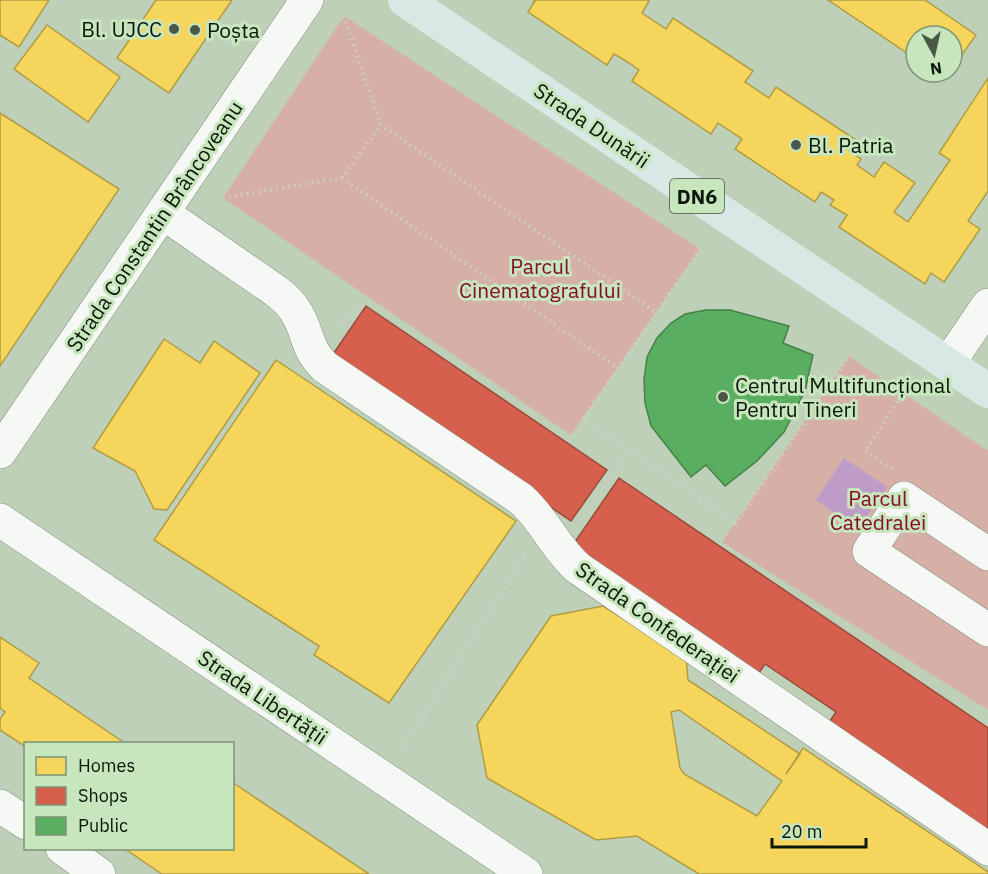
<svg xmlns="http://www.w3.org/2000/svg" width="988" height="874" font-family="'IBM Plex Sans',sans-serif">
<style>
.green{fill:#d6b0a7}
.water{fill:#be9cc8}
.homes{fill:#f6d55c;stroke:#b09c43;stroke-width:1.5;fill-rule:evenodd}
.shops{fill:#d6604d;stroke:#9a4a39;stroke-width:1.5}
.public{fill:#5aae61;stroke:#438147;stroke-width:1.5}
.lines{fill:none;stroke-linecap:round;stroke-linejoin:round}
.minor-casing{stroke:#818e7d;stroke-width:34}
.major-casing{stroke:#e2eae0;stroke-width:34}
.path{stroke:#cbd1c9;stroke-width:4;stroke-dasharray:1.5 4.5;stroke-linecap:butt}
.minor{stroke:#f5f8f4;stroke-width:33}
.major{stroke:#d8e8e4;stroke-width:33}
.poi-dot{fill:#4b5847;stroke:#c7e6bd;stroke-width:2}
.labels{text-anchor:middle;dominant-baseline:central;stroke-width:6;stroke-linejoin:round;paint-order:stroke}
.shield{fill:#c7e6bd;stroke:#45553f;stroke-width:1.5}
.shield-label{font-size:20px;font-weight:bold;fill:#0d1709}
.poi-label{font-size:21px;fill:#0d1709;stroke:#c7e6bd;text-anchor:start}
.street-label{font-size:21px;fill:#0d1709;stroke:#c7e6bd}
.park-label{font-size:21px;fill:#850d27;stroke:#c7e6bd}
</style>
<rect width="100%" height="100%" fill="#bfd0b9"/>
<!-- green -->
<path class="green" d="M344,16l356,233 -129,186 -348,-237z
M849,356l139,95v259l-266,-168z"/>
<!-- water -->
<path class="water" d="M844,458l43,29 -29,42 -42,-29z"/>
<!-- homes -->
<path class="homes" d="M0,0h49l-30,47 -19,-12z
M156,0h76l-63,93 -52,-35z
M533,0h114l2,1 -7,12 24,16 7,-11 80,53 -8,11 24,16 7,-11 80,53 -7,11 12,8 -4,6 17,12 10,-15 31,21 -21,29 14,10 42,-62 -11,-7 49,-75v113l-20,30 12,8 -36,53 -13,-9 -6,11 -86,-57 8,-12 -17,-10 4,-5 -13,-8 -6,10 -80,-53 7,-10 -24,-16 -7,11 -79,-53 7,-11 -13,-9 -12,-7 -7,11 -79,-53 7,-11z
M828,0h97l51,35 -24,34v-33h-36v23z
M47,25l73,52 -32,45 -74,-53z
M0,113l119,76 -119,177z
M164,339l36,24 14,-22 46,32 -93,137 -13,-1 -19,-38 -42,-23z
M276,360l240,161 -127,182 -75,-48 5,-9 -165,-106z
M603,606l83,52 2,22 112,74 -14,20 17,-26 185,124v2h-289l-62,-38 -41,4 -109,-62 -10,-53 74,-109zM679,710l103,71 -25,35 -73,-42 -4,-6 -9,-56z
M0,637l39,26 -10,15 97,66h-100v3l-26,-17v-11l5,-7 -5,-4z
M232,782l137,92h-207l-37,-25 107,-1z"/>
<!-- shops -->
<path class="shops" d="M366,306l241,164 -36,51 -240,-164z
M619,478l369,250v105l-160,-109 8,-12 -71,-48 -8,12 -187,-127z"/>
<!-- public -->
<path class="public" d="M706,310h24l59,16 -6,17 30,12 -8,36 -21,41 -27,29 -32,25 -19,-21 -15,12 -40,-51 -6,-23 -1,-23 3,-23 10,-19 14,-15 14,-9z"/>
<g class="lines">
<!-- minor casing -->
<g class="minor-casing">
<path id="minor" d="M163,213l113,78c8,6 15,12 20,21 13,20 9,36 29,55l196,132c23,20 34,49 57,69l410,281
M948,364l40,-59
M0,452l307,-452
M0,520l526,354
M988,554l-84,-56 -35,53 119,79
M0,806l26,17
M62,848l37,26"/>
</g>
<!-- major casing -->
<g class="major-casing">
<path id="major" d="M405,0l583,391"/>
</g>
<!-- path -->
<path class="path" d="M344,16l37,109 276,188
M342,178l39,-53
M223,198l119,-20 276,190
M700,249l-117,170 153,104 116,-171
M339,328l14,-20 8,5
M892,469l-27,-18 43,-65
M580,522l49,-71
M401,750l125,-196"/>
<!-- minor -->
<use href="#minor" class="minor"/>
<!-- major -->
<use href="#major" class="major"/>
</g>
<!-- markers -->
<g class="poi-dot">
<circle cx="174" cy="29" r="6"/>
<circle cx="195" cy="30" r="6"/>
<circle cx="796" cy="145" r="6"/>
<circle cx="723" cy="397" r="6"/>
</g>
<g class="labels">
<!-- shield labels -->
<rect class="shield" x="670" y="179" width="54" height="34" rx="4.5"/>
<g class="shield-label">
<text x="697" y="196">DN6</text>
</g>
<!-- poi labels -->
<g class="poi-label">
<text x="162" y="29" text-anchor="end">Bl. UJCC</text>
<text x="207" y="30">Poșta</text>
<text x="808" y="145">Bl. Patria</text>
<text x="735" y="385">Centrul Multifuncțional<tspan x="735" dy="24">Pentru Tineri</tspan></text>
</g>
<!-- street labels -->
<g class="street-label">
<text transform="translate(592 125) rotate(34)">Strada Dunării</text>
<text transform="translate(154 226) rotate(-56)">Strada Constantin Brâncoveanu</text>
<text transform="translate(658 622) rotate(35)">Strada Confederației</text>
<text transform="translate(263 697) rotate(34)">Strada Libertății</text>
</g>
<!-- park labels -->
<g class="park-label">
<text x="540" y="266">Parcul<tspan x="540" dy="24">Cinematografului</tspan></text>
<text x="878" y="498">Parcul<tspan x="878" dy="24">Catedralei</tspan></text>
</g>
</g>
<!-- legend -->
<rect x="24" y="742" width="210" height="108" fill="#c7e6bd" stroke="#7d9375" stroke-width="1.5"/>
<rect x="36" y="757" width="30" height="18" fill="#f6d55c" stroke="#7d9375" stroke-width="1.5"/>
<text x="78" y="772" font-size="18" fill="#0d1709">Homes</text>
<rect x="36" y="787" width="30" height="18" fill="#d6604d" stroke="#7d9375" stroke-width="1.5"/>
<text x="78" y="802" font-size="18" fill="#0d1709">Shops</text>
<rect x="36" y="817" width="30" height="18" fill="#5aae61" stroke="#7d9375" stroke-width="1.5"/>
<text x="78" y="832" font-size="18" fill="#0d1709">Public</text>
<!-- north arrow -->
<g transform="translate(934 54) rotate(172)"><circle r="28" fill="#c7e6bd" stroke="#7d9375" stroke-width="1.5"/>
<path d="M0-4.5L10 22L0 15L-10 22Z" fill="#4b5847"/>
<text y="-9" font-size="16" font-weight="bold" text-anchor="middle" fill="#0d1709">N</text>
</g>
<!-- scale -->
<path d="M772 838v9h94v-9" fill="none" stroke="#0d1709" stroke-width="3"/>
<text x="781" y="838" font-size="18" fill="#0d1709" stroke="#c7e6bd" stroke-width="4.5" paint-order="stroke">20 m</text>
</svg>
